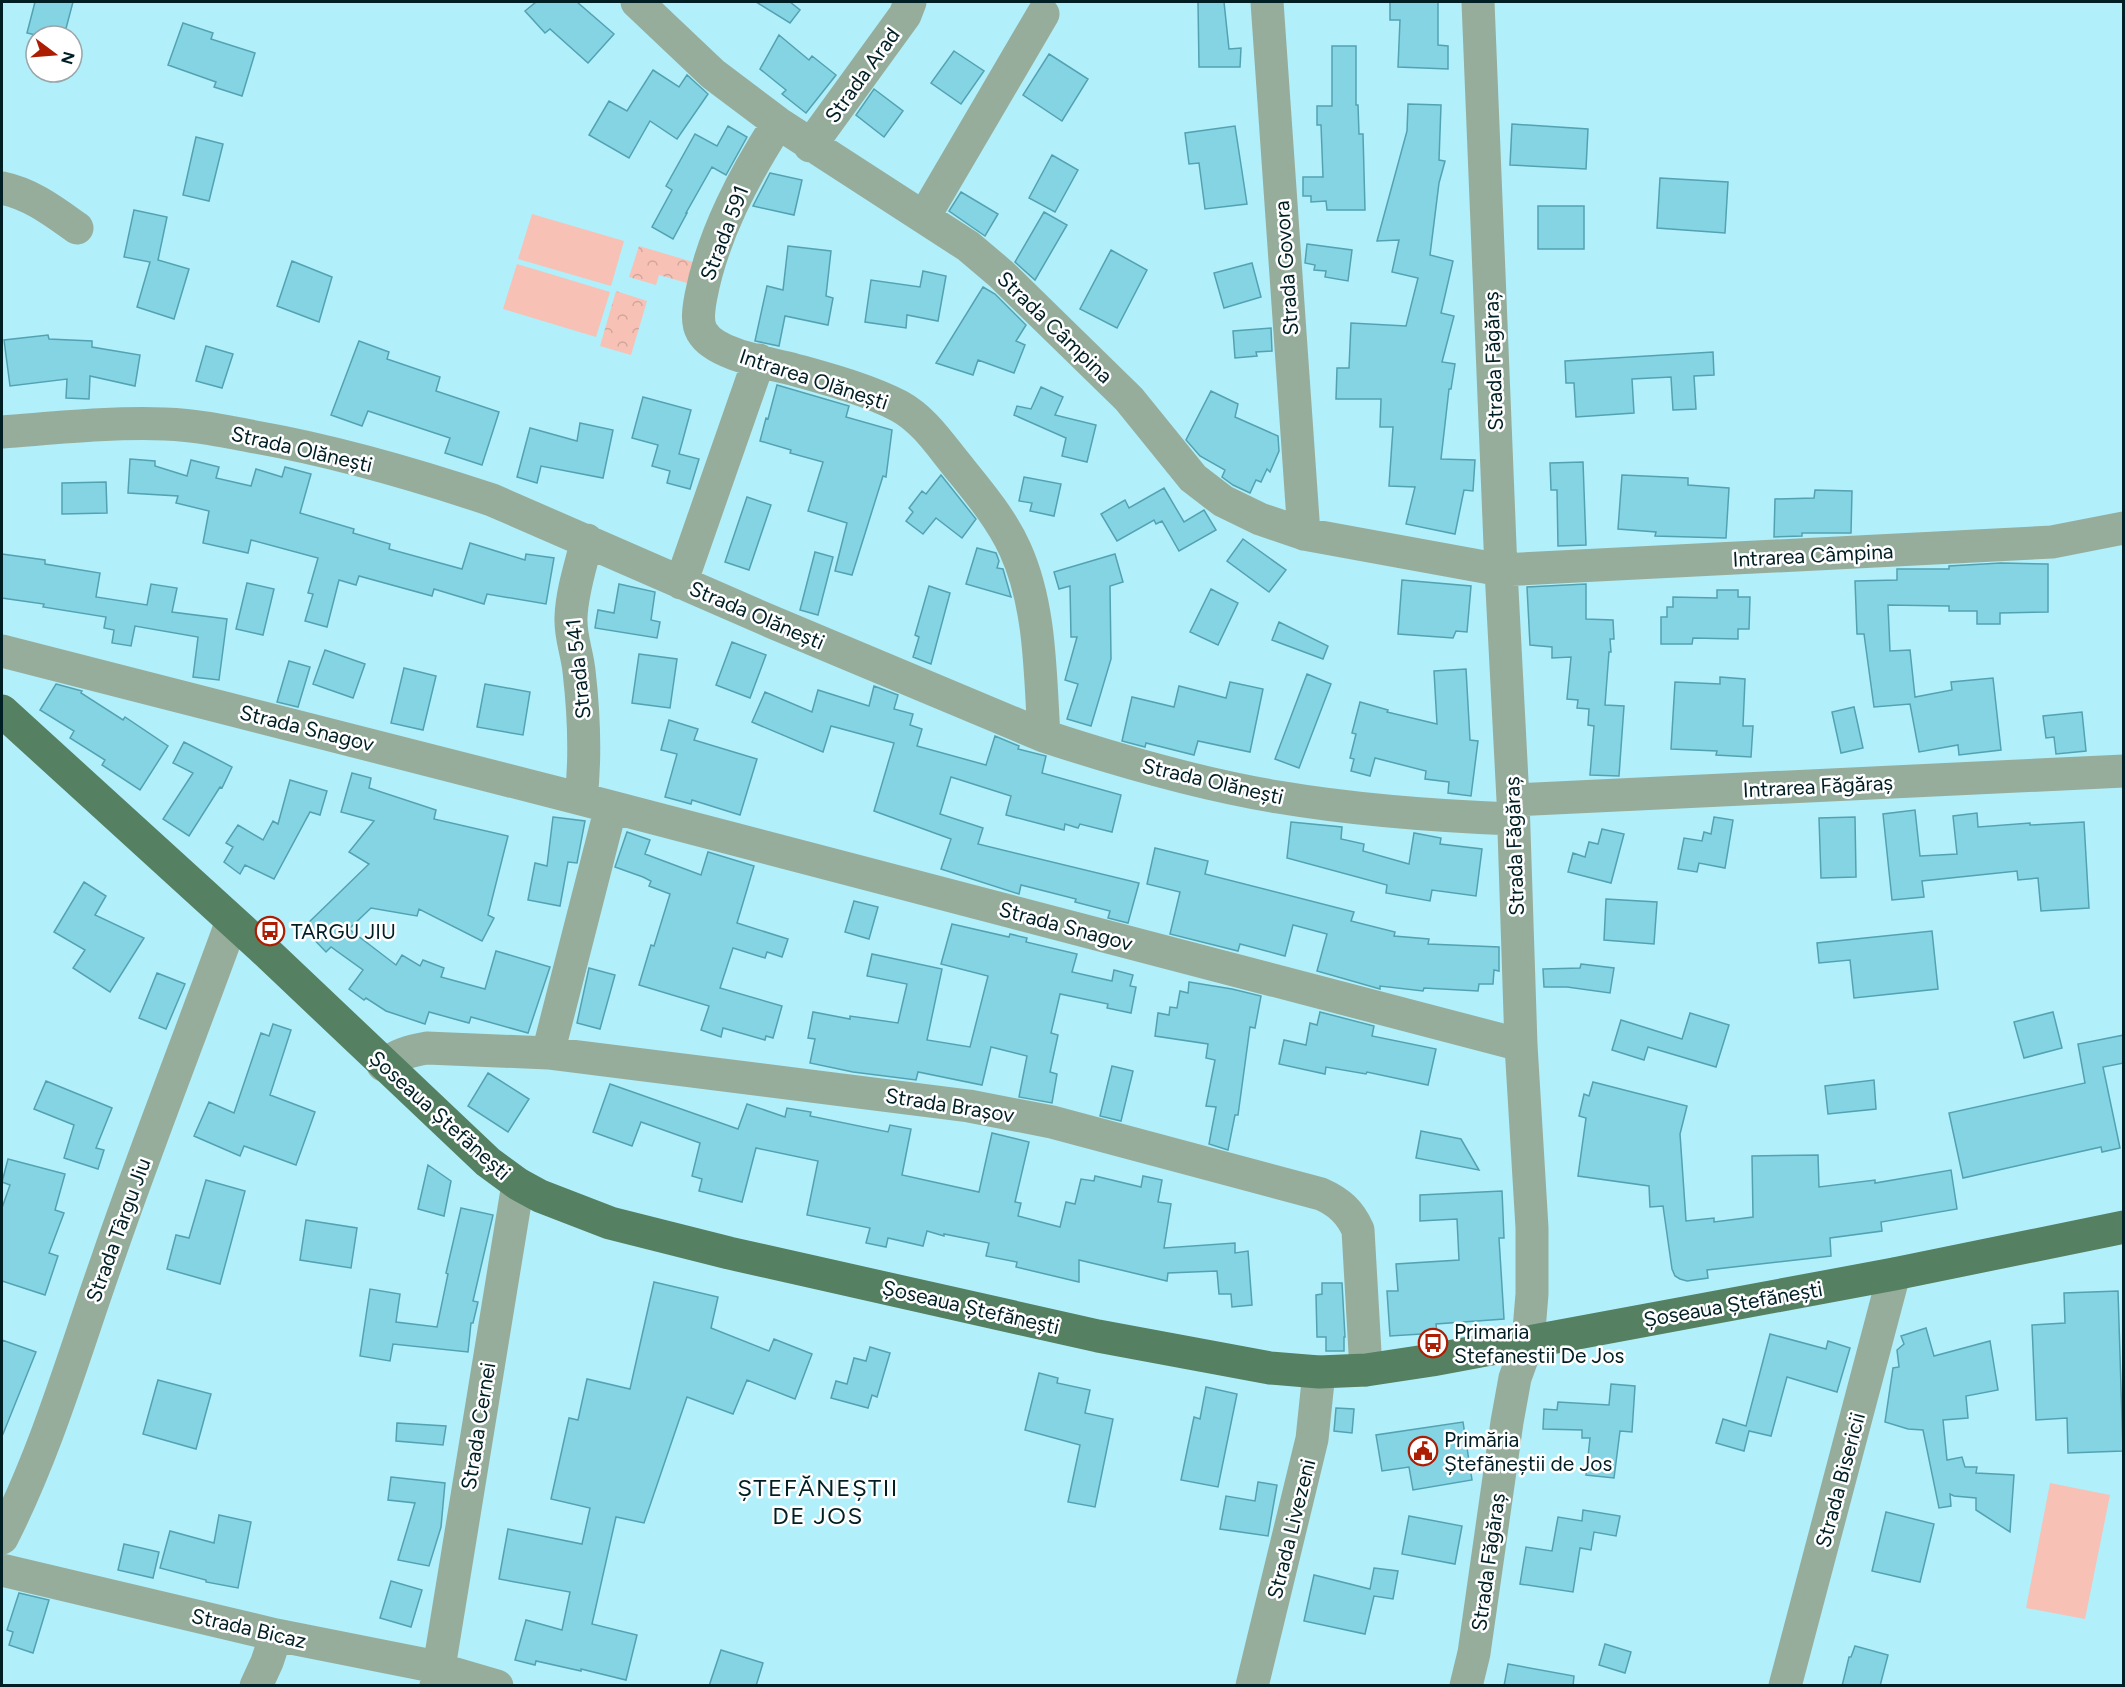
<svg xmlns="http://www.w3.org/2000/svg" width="2125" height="1687" font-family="Figtree,sans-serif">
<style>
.forest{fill:url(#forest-crowns)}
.garden{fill:#f7c1b6}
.building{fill:#85d4e4;stroke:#53a2b1;stroke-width:1.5}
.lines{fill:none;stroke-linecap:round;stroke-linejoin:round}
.minor{stroke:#96ad9c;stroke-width:33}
.major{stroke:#558061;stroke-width:33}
.labels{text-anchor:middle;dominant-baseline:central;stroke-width:5;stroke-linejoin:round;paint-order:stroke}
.street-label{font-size:21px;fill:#001f25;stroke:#fff}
.poi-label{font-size:21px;fill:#001f25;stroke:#fff;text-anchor:start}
.quarter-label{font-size:24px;letter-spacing:1.5px;fill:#001f25;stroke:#fff}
</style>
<defs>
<pattern id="forest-crowns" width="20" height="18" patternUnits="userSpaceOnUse" patternTransform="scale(1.5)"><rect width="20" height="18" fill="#f7c1b6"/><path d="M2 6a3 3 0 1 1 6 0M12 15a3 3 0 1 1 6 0" fill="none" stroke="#d2a59c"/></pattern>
</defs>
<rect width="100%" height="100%" fill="#b1effb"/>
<!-- forest -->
<path class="forest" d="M639,246l54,16 -6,21 -28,-8 -3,10 -27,-8z
M616,291l31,10 -16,54 -31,-9z"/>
<!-- garden -->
<path class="garden" d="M532,214l92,27 -13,45 -93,-27z
M517,264l93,28 -14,45 -93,-28z
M2050,1483l60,12 -25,124 -59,-11z"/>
<!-- building -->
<path class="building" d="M35,2h38l-9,34h-24l-13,-3z
M536,2h41l37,32 -26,29 -38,-34 -5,4 -20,-22z
M756,2h34l10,8 -10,13z
M1198,2h26l5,47 12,-1 -1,19h-41z
M1390,2h48v43l10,1v23l-50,-2 2,-47h-10z
M183,23l30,10 -2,6 44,14 -13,43 -28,-9 2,-5 -48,-17z
M779,35l30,25 3,-4 24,19 -30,38 -24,-19 4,-4 -26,-21z
M1332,46h24v59h2l1,29h4l2,76h-38l-1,-9 -15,1v-6h-8v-19h20l-2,-52h-4v-19h15z
M954,51l30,20 -23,33 -30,-21z
M1049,54l39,25 -26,42 -39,-26z
M653,70l26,17 8,-12 21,19 -31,45 -27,-18 -21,37 -40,-23 20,-34 18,10z
M874,89l29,22 -19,26 -28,-22z
M1408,104l33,1 -2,55 6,1 -6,22 -9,72 23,6 -12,52 13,3 -12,46 13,2 -4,25h-2l-8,70 34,1 -2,31 -9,-1 -9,44 -49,-10 9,-37 -26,-1 4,-59h-13l1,-28h-45l1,-31h12l2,-45 55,3 12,-48 -26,-6 7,-32 -22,1 30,-110z
M1512,124l76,5 -2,40 -76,-4z
M728,126l19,11 -21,38 -14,-8 -26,46h1l-14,26 -21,-12 20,-37 -6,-4 29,-52 22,12z
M1235,126l12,78 -42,5 -6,-46 -10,1 -4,-31z
M196,137l27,7 -14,57 -26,-6z
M1052,155l26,15 -23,42 -26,-14z
M770,173l32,7 -8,35 -41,-9z
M1660,178l68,4 -3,51 -68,-5z
M961,192l37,22 -13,22 -36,-25z
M1538,206h46v43h-46z
M134,210l33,7 -9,43 31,9 -15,50 -37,-12 13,-45 -26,-5z
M1044,212l23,13 -32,55 -20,-18z
M1307,244l45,6 -4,31 -23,-4 1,-6 -12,-1 1,-5 -10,-2z
M788,246l43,5 -5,45 7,2 -5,27 -43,-9 -6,30 -24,-5 12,-55 16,4z
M1111,250l36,20 -30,58 -37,-19z
M292,261l40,16 -13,45 -42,-16z
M1252,263l9,34 -37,11 -10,-35z
M923,271l23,5 -8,45 -31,-6 -1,13 -41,-6 6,-42 49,7z
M983,287l12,7 31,31 -10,16 9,4 -11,28 -36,-13 -5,15 -37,-12z
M1271,328l1,23 -16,1 1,4 -22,2 -2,-27z
M48,335l1,4 43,2v6l48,8 -5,31 -45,-10 -1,23 -23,-1 1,-19 -57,7 -6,-46z
M359,341l30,11 -2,7 53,18 -4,14 63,21 -17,53 -37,-12 5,-15 -82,-27 -6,15 -31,-11z
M206,346l27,8 -11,34 -26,-7z
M1713,352l1,23 -20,1 2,33 -23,1 -2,-33 -39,2 2,34 -58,4 -2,-34h-8l-1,-22z
M777,385l72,21 -3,11 46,13 -6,47 -3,-1 -31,99 -17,-4 12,-48 -39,-12 15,-49 -33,-9 1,-3 -31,-9 6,-23 2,1z
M1041,387l22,10 -8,18 41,10 -9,37 -25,-6 4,-18 -52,-23 3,-9 14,3z
M1211,391l27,13 -3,13 43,19 1,15 -9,21 -3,-3 -6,13 -5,-2 -6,13 -17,-8 -11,-8 3,-7 -25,-14 -14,-16z
M643,397l48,13 -12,44 20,5 -9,30 -23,-6 3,-12 -18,-5 6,-21 -26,-7z
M580,423l33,7 -10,48 -62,-12 -4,17 -20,-6 13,-49 47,13z
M130,459l25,2v5l32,10 4,-16 28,7 -3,11 35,8 5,-17 26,8 3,-10 26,7 -11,39 54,16 -1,4 37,11 -1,5 73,20 8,-26 55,17 1,-6 28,4 -8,46 -59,-10 -3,10 -50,-15 -2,7 -73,-20 -3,9 -17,-5 -12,47 -22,-6 8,-27 -5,-1 10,-35 -67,-18 -3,13 -45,-10 6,-32 -33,-8 2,-7 -50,-3z
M1583,462l3,83 -28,1 -1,-56h-6l-1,-27z
M941,475l35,44 -14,19 -26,-20 -13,16 -17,-13 7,-9 -4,-4 13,-17 4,3z
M1622,475l66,3v7l41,3 -3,50 -71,-2 1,-4 -38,-3z
M1024,477l37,7 -7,32 -24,-5 2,-8 -13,-2z
M106,482l1,31 -45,1v-31z
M1164,488l20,34 20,-12 12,20 -37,21 -17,-30 -6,3 -2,-4 -37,21 -16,-27 24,-14 4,8z
M1815,490l37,1 -1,42h-49v3l-28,1 1,-38 39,-1z
M747,497l24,8 -22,65 -24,-8z
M1243,539l43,31 -17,22 -42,-31z
M977,548l19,5 3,8 -2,7 6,1 8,28 -45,-13z
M815,552l18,5 -15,58 -18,-5z
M2,554l43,6v4l55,9 -4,24 51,8 4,-21 26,4 -5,24 55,7 -8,61 -26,-3 5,-40 -63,-11 -4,20 -19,-3 2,-13 -10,-2 2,-11 -63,-10 1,-3 -42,-6z
M1115,554l8,28 -13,4 1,73 -20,67 -24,-7 11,-35 -13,-4 12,-43h-6l-1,-51 -11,3 -5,-17z
M2001,563l47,1v48l-48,1v11h-23v-13h-28v-5l-61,-1 2,46 20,-1 5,47 37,-7 -1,-8 42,-4 8,72 -42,5 -1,-10 -39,7 -9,-48 -36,3 -10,-73h-7l-2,-53 42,-1v-11h52v-3z
M1402,580l69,6 -4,46 -11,-1 -3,7 -55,-4z
M247,583l27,6 -11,46 -27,-6z
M619,584l36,8 -4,28 9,2 -3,16 -62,-10 3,-18 16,3z
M1586,584v35l27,1 1,19h-4l1,13h-2l-4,53 19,1 -5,70 -29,-1 4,-49 -6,-1 1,-16 -12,-1 1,-8 -11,-1 4,-42 -19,1v-11l-22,-2 -3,-58z
M929,586l21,7 -19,71 -18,-7 6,-20 -4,-2z
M1211,589l27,14 -20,42 -28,-13z
M1717,590h21v7h12l-1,32h-11v10l-45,-1 -1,6h-31v-27h6v-10h6v-10l44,1z
M1279,622l49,24 -5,13 -51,-19z
M732,642l34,13 -16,43 -34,-13z
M325,650l40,14 -12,34 -40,-14z
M639,654l38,5 -7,49 -38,-5z
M289,661l21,6 -12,40 -21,-5z
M404,668l32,8 -13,54 -32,-7z
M1466,669l4,71 8,1 -7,55 -23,-3 1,-11 -24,-3 1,-8 -51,-13 -5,18 -19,-5 3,-12 -4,-1 6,-24 -4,-1 8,-31 28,8 -1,2 50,12 -3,-53z
M1307,674l24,10 -32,84 -24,-9z
M1720,677l25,2 -2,47h10l-2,31 -35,-2 1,-4 -46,-2 4,-67 45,2z
M1230,682l33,7 -13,63 -52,-11 -4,14 -48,-12 -1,4 -23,-6 10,-44 42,10 5,-21 47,12z
M56,684l26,7 -1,2 42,27 2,-3 43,29 -28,44 -38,-25 3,-5 -35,-22 4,-7 -34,-21z
M485,684l45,8 -7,43 -46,-8z
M874,686l24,9 -4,14 19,5 -3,11 12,4 -5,17 69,19 9,-29 24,10 -1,3 28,7 -4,17 79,22 -9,37 -32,-8 -2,4 -13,-4 -1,6 -58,-15 5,-19 -60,-19 -11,37 43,14 -5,16 161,39 -11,40 -20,-5 2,-7 -35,-9 1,-3 -55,-14 -2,9 -78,-25 10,-30 -77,-28 20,-68 -63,-17 -8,26 -71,-30 13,-30 47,20 6,-22 51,16z
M1854,707l9,41 -22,5 -9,-41z
M2082,712l4,39 -30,3 -2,-17 -8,1 -3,-22z
M669,720l29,9 -4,11 63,19 -17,56 -48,-15 -1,4 -26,-7 12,-43 -16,-4z
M184,742l48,25 -10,21 -2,-1 -31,49 -26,-17 30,-46 -20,-10z
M352,773l19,5 -2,10 67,22 -2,9 74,17 -20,79 6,3 -12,23 -63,-32 -2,7 -46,-8 -22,21 47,36 6,-10 18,11 3,-6 21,8 -3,9 44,12 11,-38 54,16 -22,66 -57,-16 -2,6 -40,-11 -4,12 -39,-13 -20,-13 -2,2 -15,-11 14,-19 -32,-23 -5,5 -23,-24 66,-64 -20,-12 25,-31 -33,-9z
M290,780l37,11 -7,24 -10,-3 -36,67 -29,-14 -5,9 -16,-12 9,-15 -7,-4 12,-18 25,15 10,-19 5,3z
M1915,810l5,46 37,-2 -4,-38 24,-3 1,14 52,-4v2l54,-3 5,86 -48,3 -3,-33 -20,2 -1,-9 -95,10 2,16 -32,3 -9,-86z
M553,817l32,4 -8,42 -9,-1 -8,44 -32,-6 7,-37 12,3z
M1714,817l19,3 -8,48 -26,-5 -2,9 -19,-3 6,-31 18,3 2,-9 7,2z
M1855,817l1,60 -35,1 -2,-60z
M1291,822l51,5 -1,12 23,5 -1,7 46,13 5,-31 27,5 -1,6 42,5 -6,47 -44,-6 -2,11 -44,-8 1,-8 -100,-27z
M1602,829l22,5 -13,49 -43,-11 5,-19 12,4 4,-15 9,2z
M627,832l23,8 -5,14 56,21 7,-23 46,14 -17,57 51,16 -6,18 -15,-5 -2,6 -32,-10 -13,40 62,18 -9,32 -7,-2 -1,4 -42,-12 -2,9 -20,-7 8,-24 -70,-21 12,-40 3,1 16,-52 -21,-8 2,-5 -8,-4 -28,-10z
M1155,848l53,13 -3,13 149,38 -3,9 44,11 -1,4 35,3 -1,5 71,3v24l-5,-1 -1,14h-14l-1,7 -54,-3 -1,3 -43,-5v3l-63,-18 10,-37 -34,-9 -8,31 -45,-12 -2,7 -68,-17 10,-42 -33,-8z
M84,882l22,14 -11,19 49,23 -34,54 -37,-24 12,-18 -31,-18z
M1606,899l51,3 -3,42 -50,-4z
M854,901l24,6 -9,32 -24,-7z
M952,924l57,13 1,-3 17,4 -1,4 51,12 -5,18 40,9 2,-11 19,5 -3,11 6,1 -5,26 -24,-5 1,-4 -48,-10 -9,39 7,2 -8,37 7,2 -5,29 -33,-6 8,-41 -36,-9 -9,38 -64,-13 -2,8 -63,-8 -43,-9 5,-24 -7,-1 5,-26 37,7v-3l48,7 9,-39 -40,-8 5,-22 70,15 -15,71 43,7 18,-71 -47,-12z
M1932,931l6,58 -84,9 -4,-38 -31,3 -2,-20z
M1581,964l33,4 -4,25 -43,-6h-23l-1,-18 37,-1z
M589,968l26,7 -15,54 -23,-6z
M157,973l28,11 -19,45 -27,-11z
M1189,982l43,7 29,7 -6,32 -5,-1 -12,88h-3l-7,35 -19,-6 7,-37 -10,-1 9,-46 -9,-2 2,-14 -53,-8 3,-23 11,2 1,-8 7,1 3,-17 8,2z
M1320,1012l54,14 -2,10 64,13 -8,36 -61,-13 -1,2 -40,-7 -1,7 -46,-10 5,-24 22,5 4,-22 7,2z
M2053,1012l9,36 -38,10 -10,-36z
M1690,1013l39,12 -13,42 -68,-20 -4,13 -32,-10 9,-30 61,19z
M273,1024l18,6 -21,65 45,17 -19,53 -52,-19 -4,10 -46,-20 15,-34 25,11 27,-80 8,3z
M2124,1035v28l-21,4 17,81 -18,4 -1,-5 -138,31 -14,-65 136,-30 -7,-39z
M1112,1066l21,5 -12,50 -21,-5z
M488,1073l41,26 -21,33 -40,-26z
M1874,1080l2,29 -48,5 -3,-28z
M46,1081l66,27 -16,40 8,2 -6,19 -34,-11 10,-33 -40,-16z
M1593,1082l94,24 -7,28 6,87 28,-3v4l39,-5 -1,-61 66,-1 1,32 56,-7v3l76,-13 6,39 -76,13 1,9 -52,7 1,18 -124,14 1,8 -21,3 -7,-2 -5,-3 -3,-7 -9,-63 -13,1 -1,-21 -71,-10 8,-58 -7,-2 5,-22 5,2z
M610,1084l128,45 9,-25 38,13 2,-9 24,4 -1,4 78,16 2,-7 21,4 -9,46 77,17 13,-59 37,9 -14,60 6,1 -3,13 42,11 6,-25 9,2 6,-25 13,2 1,-5 46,11 2,-11 19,4 -4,22 13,2 -7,44 71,-5v10l13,-2 4,54 -20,2 -1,-13h-12l-2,-23 -49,2 -1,8 -88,-21v22l-63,-15 1,-5 -31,-6 3,-13 -45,-9v2l-17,-5 -4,15 -35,-8 -2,9 -20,-4 4,-15 -63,-13 11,-54 -62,-13 -14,54 -43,-11 3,-12 -10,-3 8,-33 -59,-21 -9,24 -39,-14z
M1421,1131l40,8 18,31 -63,-12z
M8,1159l57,15 -10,36 9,3 -15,40 9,3 -13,39 -43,-14v-73l8,-23 -8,-3z
M428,1165l23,16 -7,35 -26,-7z
M206,1180l39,11 -25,93 -53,-15 9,-34 13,3z
M1502,1191l2,47h-5l5,81 -68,5 1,9 -47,3 -3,-45h11l-2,-27 63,-4 -2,-41 -37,2v-26z
M461,1208l32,7 -20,86 5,1 -5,21h-2l-3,29 -75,-8 -3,17 -30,-5 10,-67 30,5 -4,28 41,5 11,-53 -2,-1z
M306,1220l51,8 -6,40 -51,-8z
M654,1282l64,15 -7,31 58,23 5,-12 38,15 -17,45 -48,-19 -14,34 -46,-17 -43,126 -28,-6 -24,107 45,11 -11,45 -45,-11v2l-45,-10 -1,4 -20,-5 11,-40 36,10 8,-38 -71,-13 9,-50 74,15 8,-36 -39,-9 18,-81 9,2 9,-41 43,10z
M1322,1283h20l3,54h-1v14h-18v-14h-9l-1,-42 6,-1z
M2118,1291l5,160 -55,2 -1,-35 -31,2 -4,-95 33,-2 -1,-30z
M1926,1328l8,28 56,-15 8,49 -32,6 2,22 -25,2 4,40 15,-3 3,10h12l-1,6 38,2 -4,57 -34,-22v-12l-22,-2 -4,-2 1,12 -12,2 -16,-78 -15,-1 -23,-7 8,-54 6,-1 -2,-17 7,-6 -3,-8z
M1770,1334l56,15 2,-8 22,7 -13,44 -50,-15 -16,59 -22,-5 -5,20 -28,-8 7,-24 23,7z
M2,1340l34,12 -33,82 -1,-1z
M870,1347l20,6 -13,44 -5,-2 -4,13 -37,-10 5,-17 11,3 7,-26 12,3z
M1039,1373l19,5 -1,5 33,7 -5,23 28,6 -18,88 -27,-5 12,-57 -55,-15z
M158,1380l53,14 -15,55 -53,-15z
M1611,1384l24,2 -3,46 -12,-1 -6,47 -28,-3 4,-37h-8v-8l-39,-1 1,-20 13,1 1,-8 51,3z
M1206,1387l31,7 -19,93 -37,-7 13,-63 6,2z
M1336,1408l18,1 -2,24 -18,-2z
M1463,1422l9,58 -59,10 -4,-23 -27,4 -6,-36z
M397,1423l49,3 -3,19 -47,-4z
M391,1477l54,6 -4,44 -12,39 -31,-6 17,-57 -27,-3z
M1258,1482l19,3 -9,51 -48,-7 6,-33 29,5z
M1583,1510l37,6 -4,20 -22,-4 -3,18 -11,-2 -7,44 -53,-8 6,-37 26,4 6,-34 24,4z
M1886,1512l48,12 -14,58 -48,-11z
M219,1515l32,7 -13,66 -32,-6v-2l-46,-12 10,-37 44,12z
M1409,1516l53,10 -7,38 -53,-10z
M124,1544l35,8 -6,26 -35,-8z
M1374,1568l24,3 -5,28 -19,-3 -9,38 -61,-13 10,-46 56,14z
M391,1581l31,9 -11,37 -31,-9z
M19,1593l30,7 -16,53 -24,-8 4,-13 -6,-2z
M1605,1644l26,8 -6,21 -26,-8z
M1855,1646l33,9 -8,31h-38l7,-29h2z
M721,1650l42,13 -7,23h-47z
M1508,1664l66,12 -1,10h-69z"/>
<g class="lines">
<!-- minor -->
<path class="minor" d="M637,2l76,72 65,49 190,123 33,28 128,125 64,79 30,23 37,18 44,15 197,36 551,-28 72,-14
M1267,2l37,532
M778,123c-34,53 -65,111 -77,173 -2,11 -5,26 1,36 13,23 66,31 90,37 35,10 74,20 107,37 24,13 40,37 57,58 21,26 45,54 59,85 26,57 25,125 29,187
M810,146l95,-131 5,-13
M2,188c29,6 51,23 75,40
M924,217l119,-203
M2,432c54,-4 108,-10 163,-8 30,1 60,7 90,13 80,14 159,37 237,63l280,122 272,114c76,25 154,48 234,61 77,13 157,19 235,22
M681,583l78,-223
M2,651l579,148 940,246
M581,799c5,-44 3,-85 -2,-128 -2,-19 -9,-35 -8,-54 1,-26 10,-52 16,-77
M1513,800l611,-29
M548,1053l63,-246
M383,1065c14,-10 26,-14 44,-17l121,5 421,53 83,16 269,72c18,8 29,18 37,36l8,140
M2,1538c45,-88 73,-187 106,-280 39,-113 83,-224 124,-337
M2,1570l274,65 146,29 75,22
M256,1686l11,-24 9,-27
M436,1686l82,-502
M1252,1686l60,-247 7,-67
M1466,1686l8,-33 33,-231 8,-44 13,-36 4,-48v-66l-11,-183 -8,-245 -12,-230 -23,-568
M1785,1686l109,-412"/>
<!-- major -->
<path class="major" d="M2,711l259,236 227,215 30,22 22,12 70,27 119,30 369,83 172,32 49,4 47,-2 66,-10 462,-86 230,-47"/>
</g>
<!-- icons -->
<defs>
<g id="bus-ring" transform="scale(1.5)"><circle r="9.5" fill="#fff" stroke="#ac1d03" stroke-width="1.5"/><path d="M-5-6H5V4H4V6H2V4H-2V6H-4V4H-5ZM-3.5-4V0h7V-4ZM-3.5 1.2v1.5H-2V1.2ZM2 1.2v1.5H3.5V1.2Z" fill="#ac1d03"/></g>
<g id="civic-ring" transform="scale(1.5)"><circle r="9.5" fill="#fff" stroke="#ac1d03" stroke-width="1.5"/><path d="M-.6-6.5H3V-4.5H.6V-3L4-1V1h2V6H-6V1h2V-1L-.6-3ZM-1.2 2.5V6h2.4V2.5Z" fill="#ac1d03"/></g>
</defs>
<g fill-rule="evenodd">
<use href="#bus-ring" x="270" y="931"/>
<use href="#bus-ring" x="1433" y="1343"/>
<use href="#civic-ring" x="1423" y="1451"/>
</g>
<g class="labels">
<!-- street labels -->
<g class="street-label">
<text transform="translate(862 75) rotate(-54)">Strada Arad</text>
<text transform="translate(724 233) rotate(-69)">Strada 591</text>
<text transform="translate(1286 268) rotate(-94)">Strada Govora</text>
<text transform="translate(1055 327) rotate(44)">Strada Câmpina</text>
<text transform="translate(1493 361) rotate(-92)">Strada Făgăraș</text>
<text transform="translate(814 379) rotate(18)">Intrarea Olănești</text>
<text transform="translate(302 449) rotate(13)">Strada Olănești</text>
<text transform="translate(1813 555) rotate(-3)">Intrarea Câmpina</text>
<text transform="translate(757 615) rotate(23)">Strada Olănești</text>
<text transform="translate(578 669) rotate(-96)">Strada 541</text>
<text transform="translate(307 728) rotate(14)">Strada Snagov</text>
<text transform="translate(1213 781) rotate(13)">Strada Olănești</text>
<text transform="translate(1818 786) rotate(-3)">Intrarea Făgăraș</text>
<text transform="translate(1514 846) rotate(-92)">Strada Făgăraș</text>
<text transform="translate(1066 926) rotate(15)">Strada Snagov</text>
<text transform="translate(950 1105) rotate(9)">Strada Brașov</text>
<text transform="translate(440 1115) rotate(42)">Șoseaua Ștefănești</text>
<text transform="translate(118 1230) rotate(-70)">Strada Târgu Jiu</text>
<text transform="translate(1733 1304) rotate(-10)">Șoseaua Ștefănești</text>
<text transform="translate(971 1307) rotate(13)">Șoseaua Ștefănești</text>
<text transform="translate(478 1426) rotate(-81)">Strada Cernei</text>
<text transform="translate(1840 1480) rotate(-75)">Strada Bisericii</text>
<text transform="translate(1291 1529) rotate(-76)">Strada Livezeni</text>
<text transform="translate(1488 1562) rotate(-82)">Strada Făgăraș</text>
<text transform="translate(249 1628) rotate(13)">Strada Bicaz</text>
</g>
<!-- poi labels -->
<g class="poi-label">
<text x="291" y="931">TARGU JIU</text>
<text x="1454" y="1331">Primaria<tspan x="1454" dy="24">Stefanestii De Jos</tspan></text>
<text x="1444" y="1439">Primăria<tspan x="1444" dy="24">Ștefăneștii de Jos</tspan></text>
</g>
<!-- quarter labels -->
<g class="quarter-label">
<text x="818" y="1487">ȘTEFĂNEȘTII<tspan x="818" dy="28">DE JOS</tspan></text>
</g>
</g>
<!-- border -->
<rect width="2125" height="1687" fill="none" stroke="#001f25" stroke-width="6"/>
<!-- north arrow -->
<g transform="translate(54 54) rotate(106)"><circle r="28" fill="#ffffff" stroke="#99a5a8" stroke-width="1.5"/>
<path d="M0-4.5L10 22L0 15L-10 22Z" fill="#ac1d03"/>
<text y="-9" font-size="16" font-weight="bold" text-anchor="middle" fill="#001f25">N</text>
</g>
</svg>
